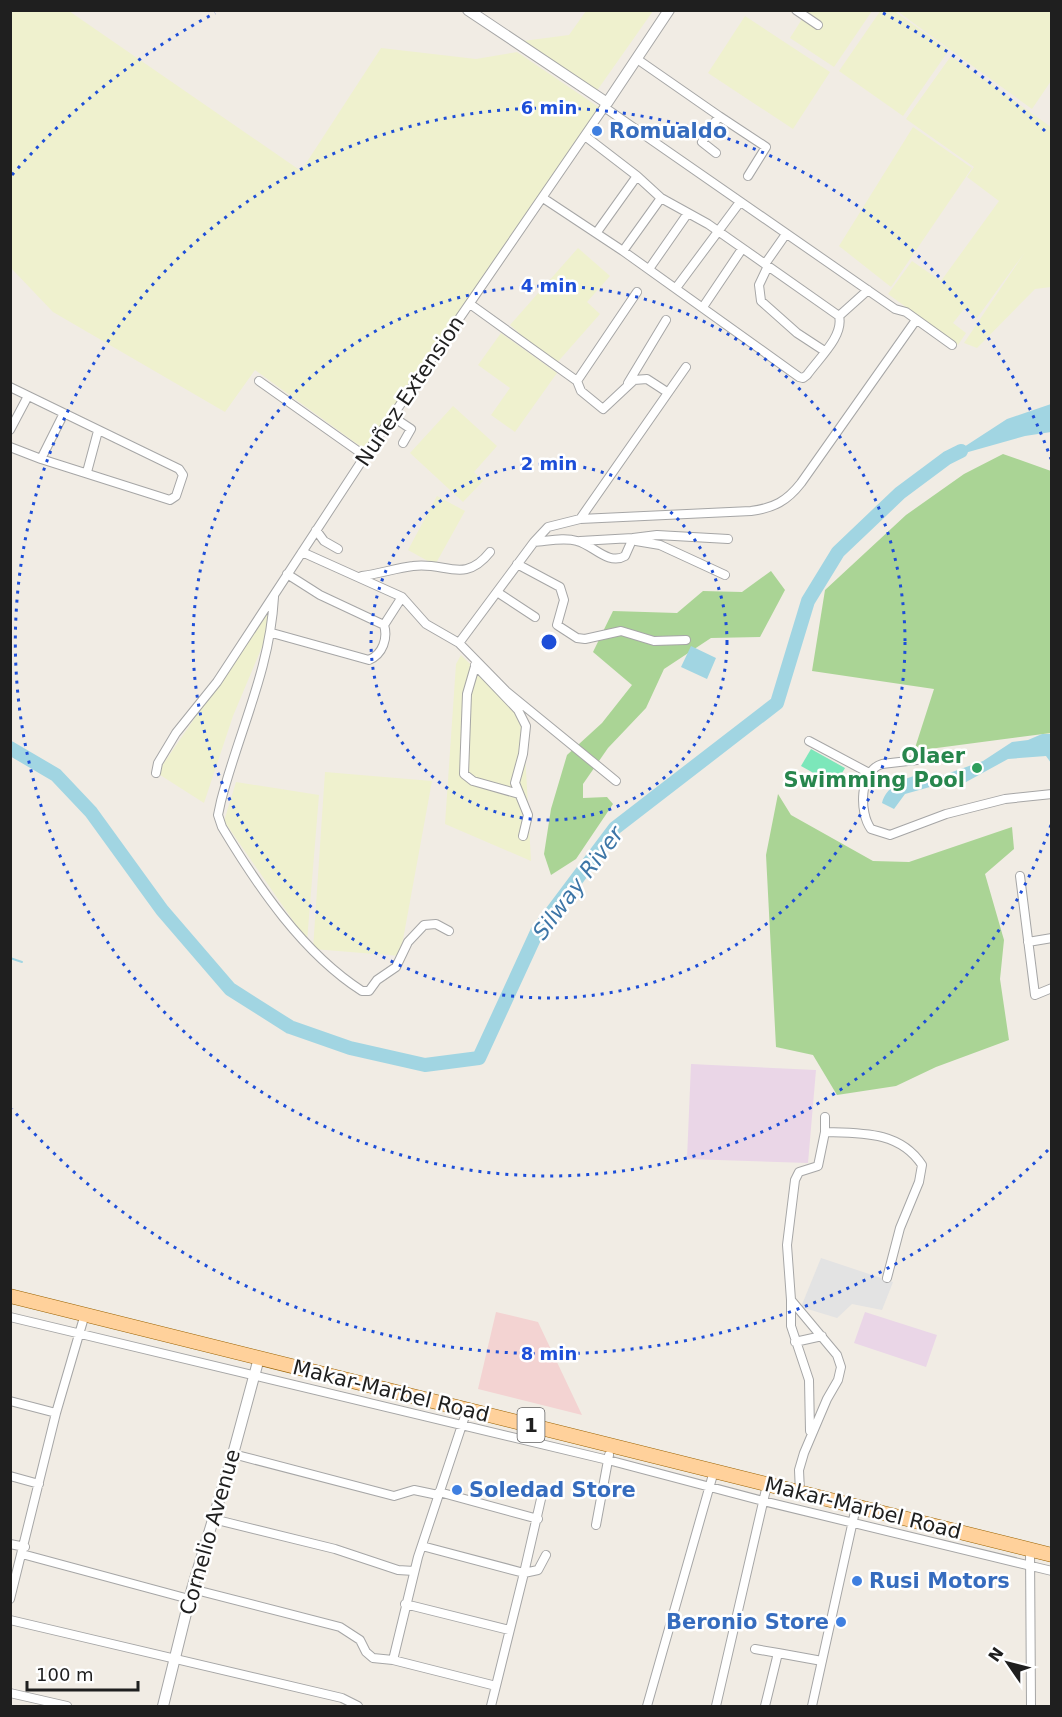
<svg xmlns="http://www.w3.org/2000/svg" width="1062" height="1717" font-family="'DejaVu Sans',sans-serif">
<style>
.commercial{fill:#f3d3d2}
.industrial{fill:#ead6e7}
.farmland{fill:#eff1ce}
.forest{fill:#aad495}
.pitch{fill:#7ce7ba}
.parking{fill:#e3e3e3}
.water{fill:#a1d5e2}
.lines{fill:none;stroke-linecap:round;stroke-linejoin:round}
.stream{stroke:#a1d5e2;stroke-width:2}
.river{stroke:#a1d5e2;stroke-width:14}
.minor-casing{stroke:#a6a6a6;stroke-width:10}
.tertiary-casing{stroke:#a6a6a6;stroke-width:12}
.primary-casing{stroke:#9a6200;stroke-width:15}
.minor{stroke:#fff;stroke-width:8}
.tertiary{stroke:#fff;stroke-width:10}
.primary{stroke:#ffd19b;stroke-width:14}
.ring{fill:none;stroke:#1d4ed8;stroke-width:3;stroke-dasharray:3 6}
.shop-dot{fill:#3f7fe0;stroke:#fff;stroke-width:2}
.leisure-dot{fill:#2e9e5b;stroke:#fff;stroke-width:2}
.labels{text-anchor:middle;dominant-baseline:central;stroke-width:5;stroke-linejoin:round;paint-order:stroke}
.shield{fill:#fff;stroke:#626262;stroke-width:1.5}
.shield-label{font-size:20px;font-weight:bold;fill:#1f1f1f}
.shop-label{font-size:21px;font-weight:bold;fill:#366cbe;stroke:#fff;text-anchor:start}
.street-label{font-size:21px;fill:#1f1f1f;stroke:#fff}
.leisure-label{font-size:21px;font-weight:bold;fill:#27864d;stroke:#fff;text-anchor:end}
.water-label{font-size:22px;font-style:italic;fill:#3d76a7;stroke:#fff}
.centre{fill:#1d4ed8;stroke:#fff;stroke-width:3}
.ring-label{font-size:18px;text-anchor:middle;font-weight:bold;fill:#1d4ed8;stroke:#fff;stroke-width:5;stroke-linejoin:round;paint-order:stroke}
</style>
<rect width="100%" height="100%" fill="#f1ece4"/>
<!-- commercial -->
<path class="commercial" d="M496,1312l42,10 44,93 -104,-26z"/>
<!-- industrial -->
<path class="industrial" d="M691,1064l125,6 -8,93 -121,-4z
M865,1312l72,23 -11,32 -72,-24z"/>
<!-- farmland -->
<path class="farmland" d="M881,10l13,1 55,39 -46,66 -64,-45z
M11,11h58l232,160 80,-123 95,11 41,-7 83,56 -236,341 -109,-79 -30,42 -172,-100 -42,-44z
M586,11h67l-57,81 -73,-51 46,-6z
M790,11h82l-38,56 -44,-29 12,-19z
M897,11h154v70l-19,28z
M745,16l85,56 -37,57 -85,-56z
M951,56l100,71v160l-16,2 -58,59 -13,-5 61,-91 -48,66 -13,-9 -11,14 13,10 -8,12 -70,-51 24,-33 29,20 58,-80 -32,-24 7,-10 -68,-48z
M913,127l59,41 -81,119 -52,-41z
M578,248l32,28 -23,26 13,12 -45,51 -45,-40z
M501,333l56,40 -42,59 -24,-17 19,-27 -32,-23z
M453,406l44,40 -23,26 9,9 -20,21 -53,-49z
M437,496l28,15 -30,54 -27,-15z
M269,610l1,18 -37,88 -29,87 -47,-30z
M461,655l62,61 8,145 -86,-37 11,-160z
M325,772l107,9 -32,175 -87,-7z
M236,782l83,13 -12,146 -83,-120z"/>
<!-- forest -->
<path class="forest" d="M1003,454l48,17v262l-137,18 20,-62 -122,-18 13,-81 81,-75 58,-41z
M771,571l14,19 -25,47 -49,1 -47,31 -18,39 -38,40 -25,36v14l24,-1 6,7 -37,55 -25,16 -7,-21 7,-45 16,-54 35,-32 30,-38 -39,-33 20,-41 64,2 26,-22 39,1z
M778,794l13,21 82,46 36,1 103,-35 2,22 -29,25 19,66 -4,39 9,61 -73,27 -40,19 -59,9 -24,-40 -37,-8 -10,-192z"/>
<!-- pitch -->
<path class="pitch" d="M811,749l34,19 -10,17 -34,-19z"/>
<!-- parking -->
<path class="parking" d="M821,1258l72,24 -11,28 -30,-6 -15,14 -36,-11z"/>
<!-- water -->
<path class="water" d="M1051,404v28l-26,4 -78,22 60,-39z
M691,646l25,12 -9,21 -26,-12z
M1042,734h9v29l-5,-7 -38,3 -51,28 -20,-2 -32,9 -11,15 -12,-6c5,-22 40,-34 59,-27l42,-15 29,-19 16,-2z"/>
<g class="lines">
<!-- stream -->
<path class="stream" d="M10,958l12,4"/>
<!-- river -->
<path class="river" d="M10,748l46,27 35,37 71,98 68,79 60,38 60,21 75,17 54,-7 58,-126 78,-104 162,-125 31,-102 30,-49 62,-59 47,-35 14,-7"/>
<!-- minor casing -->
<g class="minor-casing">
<path id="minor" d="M796,10l22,15
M637,59l82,57 -17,26 14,11
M604,107l291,202 11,3 46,33
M719,116l47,31 -18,29
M543,198l80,53 176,126 4,1 4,-3c12,-17 37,-39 32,-59l-131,-92 -47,-26 -24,-22 -52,-40
M597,232l40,-56
M623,251l38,-53
M765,264l21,-30
M768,266l-9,19 2,16 36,32 26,17
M649,269l39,-56
M676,288l64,-86
M470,304l107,77 60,-89
M703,307l39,-58
M839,316l29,-26
M259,381l106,75
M577,381l4,10 22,18 31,-29 13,-1 20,13
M628,383l38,-63
M10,387l169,82 4,6 -7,21 -6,4 -129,-41 -31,-12
M393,417l18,12 -8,14
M10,430l18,-34
M41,459l22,-44
M87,472l11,-41
M580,519l106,-152
M316,530l8,11 14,8
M580,541l53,-3
M636,541l24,4 65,30
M534,542l14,-15 32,-8 171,-8c23,-3 36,-10 50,-28l115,-163
M302,552l100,45 24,27 33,19 47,48 110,90
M517,564l43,23 4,13 -7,25 20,13 8,1 36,-8 33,10 32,-1
M287,574l33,21 64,30 18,-28
M362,576c17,-2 34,-8 51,-10 32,-5 51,19 77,-14
M497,592l38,25
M274,597c-4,73 -35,134 -53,204l-3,14 4,12c36,60 81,126 140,164h7l8,-11 19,-13 12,-25 16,-17 12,-1 13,7
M272,633l97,27c14,-6 19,-22 15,-35
M459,643l75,-101c14,-1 30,-5 43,-1 15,3 31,25 48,15l8,-18 24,-3 71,4
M476,663l-9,31 -3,80 9,7 46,13
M475,665l43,45 8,16 -3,28 -8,29 13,32 -5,21
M809,741l62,33
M952,756l-70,8c-23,7 -23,49 -11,65l19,6 56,-21 59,-15 47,-5
M156,773l2,-10 18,-30 41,-51 148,-226 242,-353
M1020,876l15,119 17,-7
M1028,942l24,-4
M825,1132v-15
M791,1300v26l18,54 1,51
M10,1317l598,143 155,41 289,70
M795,1342l27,-6
M10,1401l46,12
M233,1454l161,42 20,-6 24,5
M10,1476l29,8
M439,1492l99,27
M800,1492l-1,-22 5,-17 23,-54 11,-19 3,-13 -4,-12 -46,-55 -4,-55 8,-65 4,-8 19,-6 7,-34c36,1 75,-1 97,33l-3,17 -19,46 -13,50
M213,1519l122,30 63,21 16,1
M596,1525l13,-70
M10,1544l15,3
M422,1546l102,27 17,-74
M1030,1550l1,156
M22,1554l167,45
M192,1589l148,38 20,13 6,12 7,6 20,2 103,26
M10,1599l46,-186 29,-99
M405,1604l104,26
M10,1620l332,78 16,8
M755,1649l23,4
M393,1660l25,-103 49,-147
M10,1693l57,13
M491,1706l33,-133 14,-3 8,-15
M647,1706l67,-235
M716,1706l51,-221
M765,1706l13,-53 44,8
M812,1706l44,-199"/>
</g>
<!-- tertiary casing -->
<g class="tertiary-casing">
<path id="tertiary" d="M468,10l139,93 62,-93
M163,1706l29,-117 41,-135 26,-96"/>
</g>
<!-- primary casing -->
<g class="primary-casing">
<path id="primary" d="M10,1296l1042,259"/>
</g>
<!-- minor -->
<use href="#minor" class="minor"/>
<!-- tertiary -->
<use href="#tertiary" class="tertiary"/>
<!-- primary -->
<use href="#primary" class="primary"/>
</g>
<!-- distance rings -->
<g class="ring">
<circle cx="549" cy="642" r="178"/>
<circle cx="549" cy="642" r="356"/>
<path d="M1051 825A534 534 0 1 1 1051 459"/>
<path d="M1048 1150A712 712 0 0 1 12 1109M12 175A712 712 0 0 1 215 13M883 13A712 712 0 0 1 1048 134"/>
</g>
<!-- markers -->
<g class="shop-dot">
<circle cx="597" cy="131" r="6"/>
<circle cx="457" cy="1490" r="6"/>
<circle cx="857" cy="1581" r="6"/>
<circle cx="841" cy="1622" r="6"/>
</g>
<circle class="leisure-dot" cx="977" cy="768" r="6"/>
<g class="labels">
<!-- shield labels -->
<rect class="shield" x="517.5" y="1408" width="27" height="34" rx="4.5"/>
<g class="shield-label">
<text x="531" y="1425">1</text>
</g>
<!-- shop labels -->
<g class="shop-label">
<text x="609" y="131">Romualdo</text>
<text x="469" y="1490">Soledad Store</text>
<text x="869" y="1581">Rusi Motors</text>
<text x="829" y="1622" text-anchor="end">Beronio Store</text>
</g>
<!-- street labels -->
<g class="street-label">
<text transform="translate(410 391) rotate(-56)">Nuñez Extension</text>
<text transform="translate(391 1391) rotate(14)">Makar-Marbel Road</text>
<text transform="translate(863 1508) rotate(14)">Makar-Marbel Road</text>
<text transform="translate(210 1532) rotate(-74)">Cornelio Avenue</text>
</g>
<!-- leisure labels -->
<g class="leisure-label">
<text x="965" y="756">Olaer<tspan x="965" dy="24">Swimming Pool</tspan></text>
</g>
<!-- water labels -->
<g class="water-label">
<text transform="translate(578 883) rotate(-53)">Silway River</text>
</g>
</g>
<circle cx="549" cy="642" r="9" class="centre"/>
<g class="ring-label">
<text x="549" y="114">6 min</text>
<text x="549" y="292">4 min</text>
<text x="549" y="470">2 min</text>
<text x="549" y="1360">8 min</text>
</g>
<!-- border -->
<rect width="1062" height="1717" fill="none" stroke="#1f1f1f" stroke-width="24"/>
<!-- north arrow -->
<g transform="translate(1008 1663) rotate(305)" stroke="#ffffff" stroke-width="4.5" paint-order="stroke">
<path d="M0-4.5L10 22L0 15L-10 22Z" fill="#1f1f1f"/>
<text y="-9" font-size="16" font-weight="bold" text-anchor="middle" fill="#1f1f1f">N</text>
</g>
<!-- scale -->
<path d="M27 1681v9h111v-9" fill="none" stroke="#1f1f1f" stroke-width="3"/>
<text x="36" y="1681" font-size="18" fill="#1f1f1f" stroke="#ffffff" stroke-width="4.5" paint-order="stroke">100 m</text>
</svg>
